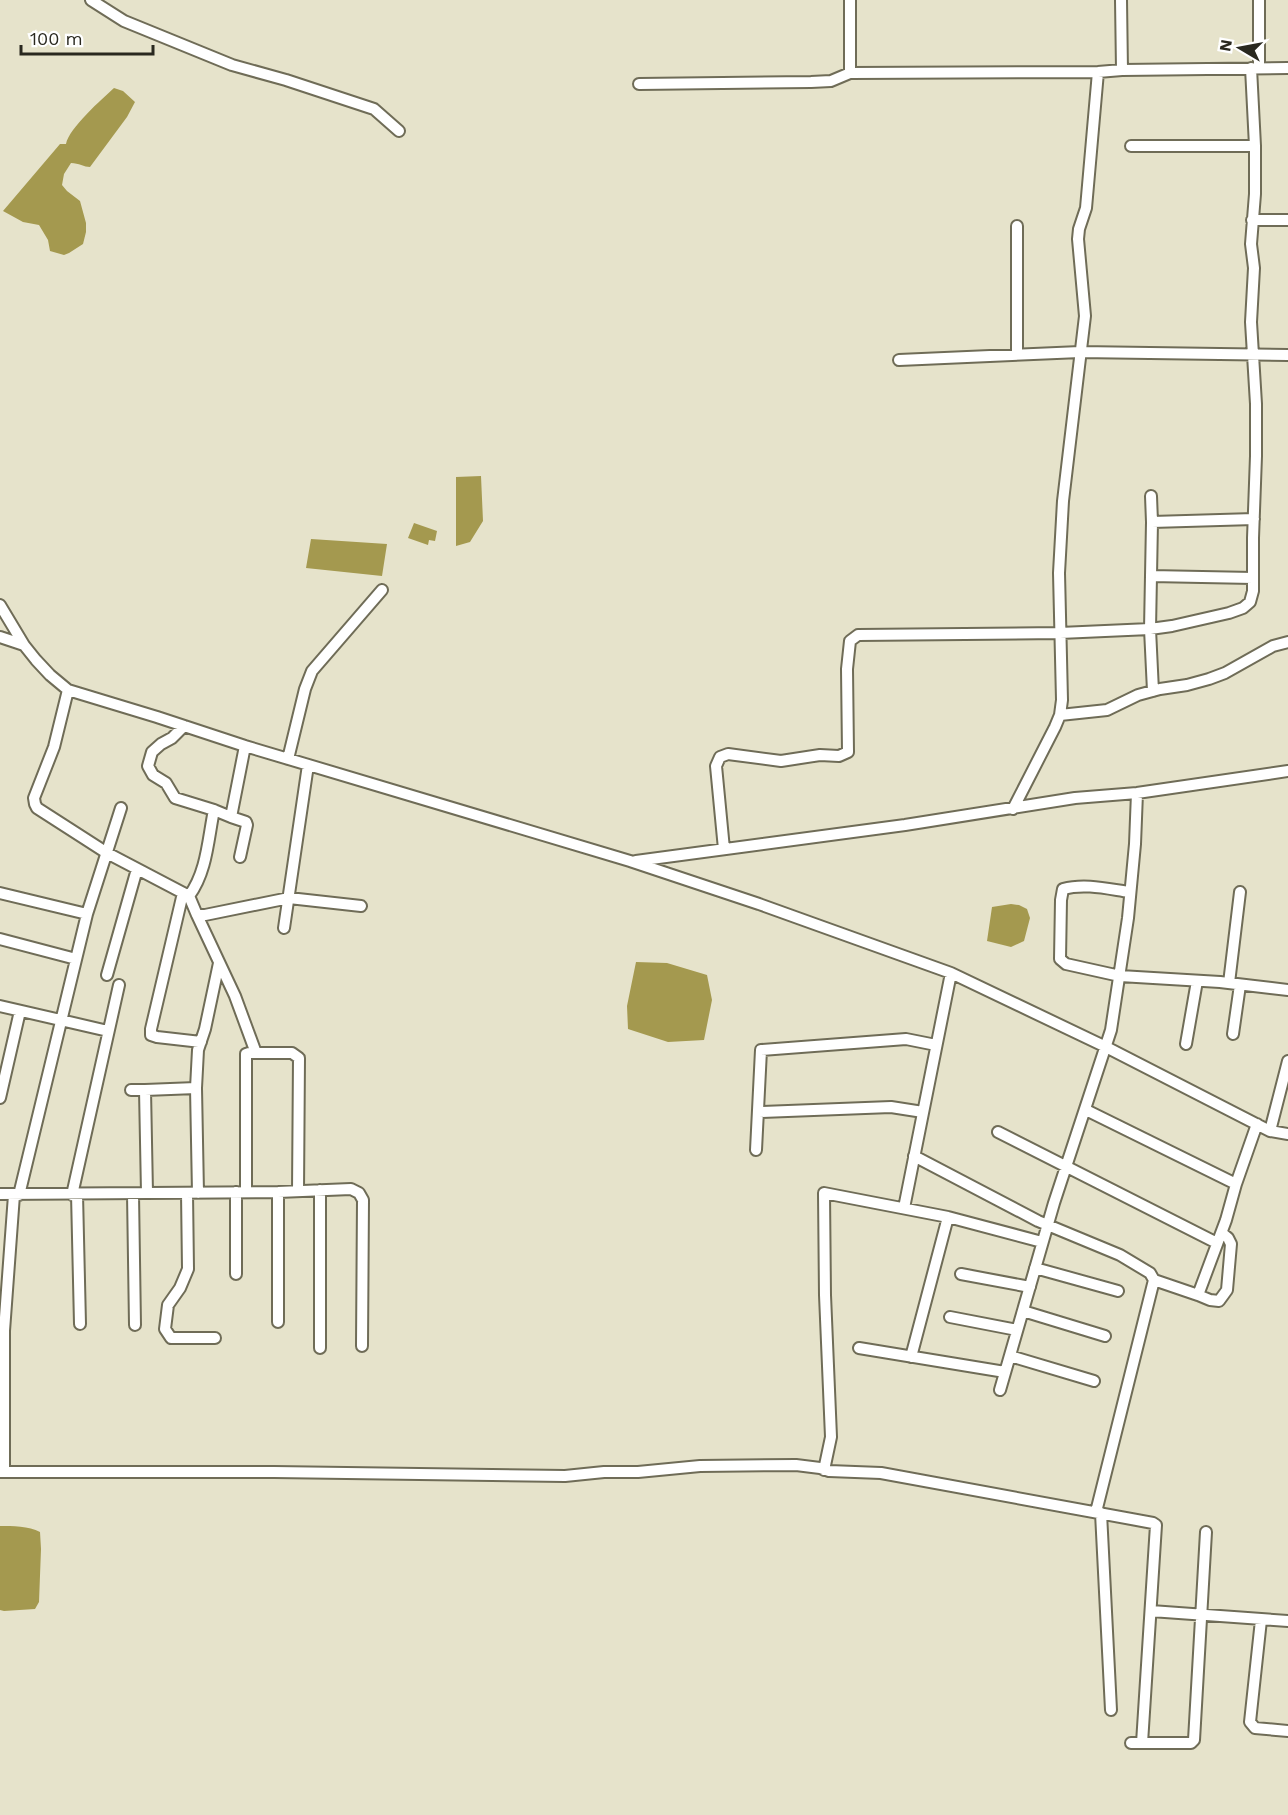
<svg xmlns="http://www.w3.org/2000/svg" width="1288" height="1815" font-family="'Work Sans',sans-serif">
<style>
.water{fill:#a4994f}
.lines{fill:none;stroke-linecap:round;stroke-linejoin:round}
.minor-casing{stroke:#6f6c57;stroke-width:14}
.minor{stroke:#fff;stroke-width:10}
</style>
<rect width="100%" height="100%" fill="#e6e3cb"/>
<!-- water -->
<path class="water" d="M114,88l9,3 12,11 -8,15 -37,50c-6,0 -11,-4 -19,-4l-7,11 -2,11 5,6 13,10 6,22v9l-3,12 -14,9 -5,2 -14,-4 -2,-11 -9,-15 -16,-3 -20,-11 57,-67h6c3,-16 36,-45 48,-56z
M481,476l2,45 -13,21 -14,4v-69z
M414,523l23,8 -2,10 -6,-1 -1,5 -20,-7z
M311,539l76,5 -5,32 -76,-8z
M1011,904l8,1 8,4 3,9 -6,23 -13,6 -24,-6 5,-34z
M636,962l31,1 40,12 5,25 -8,40 -36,2 -40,-13 -1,-23z
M0,1526c12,0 29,0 40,6l1,17 -2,53 -4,7 -31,2 -4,-1z"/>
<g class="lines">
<!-- minor casing -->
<g class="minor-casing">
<path id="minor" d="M91,0l33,21 108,44 54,15 88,29 25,22
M850,0v73
M1121,0l1,70
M1259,0v68
M639,84l172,-2 20,-1 19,-8 248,-1 24,-2 166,-2
M1131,146h124
M1252,220h36
M1017,226v128
M899,360l181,-8 208,3
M1151,496l1,26 -2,107 3,62
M1152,522l102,-3
M1151,576l102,2
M0,605l24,40 12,15 14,15 18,15 89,27 88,29 385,115 129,43 192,69 155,74 164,84 18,3
M0,637l24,8
M68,690l-14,57 -20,51 1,6 2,4 70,45 82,43 8,19h8l84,-17 72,8
M1060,715l47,-5 31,-15 22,-6 27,-4 22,-6 16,-6 48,-27 15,-4
M184,726l-12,12 -11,6 -9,8 -4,14 5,9 13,8 9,15 39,12 17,7 14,-71
M288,759l17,-70 7,-18 70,-81
M1013,809l42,-82 5,-12 2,-15 -3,-127 4,-72 22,-185 -7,-77 1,-10 7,-21 12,-136
M231,817l15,5 1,3 -7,32
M724,849l-8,-83 4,-9 8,-3 53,7 39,-6 19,1 9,-4 -1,-83 3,-28 8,-6 202,-2 90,-4 22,-3 57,-13 14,-5 7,-6 3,-11v-53l3,-82v-52l-5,-82 3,-54 -3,-24 4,-50v-48l-4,-78
M636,861l269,-36 170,-27 62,-5 151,-22
M1129,892c-21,-3 -44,-9 -66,-3l-2,11 -1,59 6,5 54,12 100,6 68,8
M0,893l87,21
M183,893l-32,136v6l6,2 44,5
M189,896c18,-24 19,-57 25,-86
M197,915l38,81 21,57
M284,928l24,-163
M0,939l76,20
M107,975l30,-106
M1229,983l11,-91
M0,1006l108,25
M1233,1034l7,-49
M1186,1044l11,-63
M131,1090h14
M0,1098l20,-87
M1086,1110l150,74
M759,1112l132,-5 32,5
M1270,1131l18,-70
M998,1132l219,111
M756,1150l5,-100 145,-11 30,6
M914,1156l124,65 82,34 30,18 4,7 -58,232
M320,1190v158
M246,1192v-138l3,-1h43l7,5 -1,133
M278,1192v130
M147,1193l-2,-103 51,-2
M187,1193l1,76 -8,19 -12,17 -3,24 6,9h44
M198,1193l-2,-105 2,-38 7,-21 14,-66
M0,1194l278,-2 73,-3 8,4 4,7 -1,146
M77,1194l3,130
M133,1194l2,131
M19,1195l68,-281 34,-106
M72,1195l47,-210
M904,1208l47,-235
M1035,1268l83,23
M236,1274v-82
M961,1274l69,13
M1154,1280l44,15 28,-75 10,-36 21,-60
M1198,1295l12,5 9,1 8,-11 4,-46 -3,-6 -6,-5
M1023,1311l82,25
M950,1317l67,13
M859,1348l146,24
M1010,1356l84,25
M911,1357l37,-140
M1000,1390l54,-187 57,-173 17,-112 7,-74 2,-51
M824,1470l7,-33 -6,-142 -1,-102 124,24 94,25
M0,1472h274l291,4 39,-4h34l62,-6 96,-1 24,3 9,3 52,2 272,50 3,2 -14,218
M4,1472v-141l10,-136
M1101,1513l10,197
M1151,1611l137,10
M1261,1620l-11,102 5,6 33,3
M1131,1743h60l3,-3 12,-208"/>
</g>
<!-- minor -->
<use href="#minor" class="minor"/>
</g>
<!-- north arrow -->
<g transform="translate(1240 48) rotate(280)" stroke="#ffffff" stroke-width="4.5" paint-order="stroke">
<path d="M0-4.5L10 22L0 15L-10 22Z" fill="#29281f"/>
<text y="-9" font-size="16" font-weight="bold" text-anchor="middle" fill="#29281f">N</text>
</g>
<!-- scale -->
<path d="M21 45v9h132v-9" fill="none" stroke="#29281f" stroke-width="3"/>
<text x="30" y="45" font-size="18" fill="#29281f" stroke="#ffffff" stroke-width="4.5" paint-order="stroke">100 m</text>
</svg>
